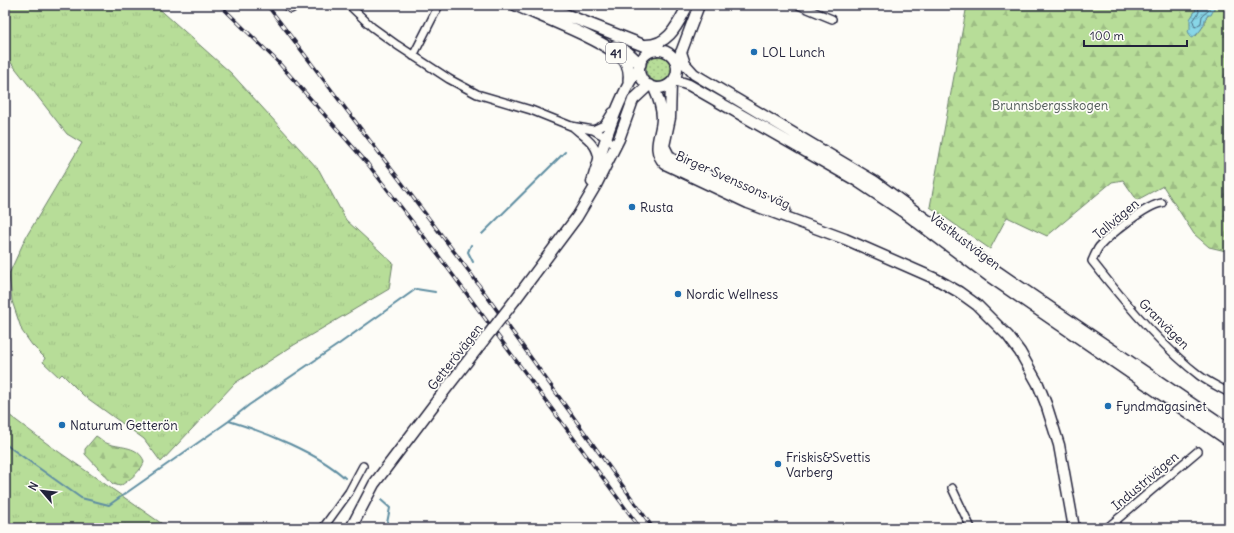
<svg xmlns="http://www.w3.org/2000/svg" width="1234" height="533" font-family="Delius,sans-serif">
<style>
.grass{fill:url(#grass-dots);stroke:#6c806a}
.forest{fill:url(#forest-firs);stroke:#6c806a}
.park{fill:url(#park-tufts);stroke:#6c806a}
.water{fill:url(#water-waves);stroke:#5f8ea2}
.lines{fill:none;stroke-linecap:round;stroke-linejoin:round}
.shore{stroke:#4b6a80;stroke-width:1}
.stream{stroke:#5f8ea2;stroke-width:2}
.street-casing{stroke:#22223b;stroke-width:10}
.secondary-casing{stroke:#22223b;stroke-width:13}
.primary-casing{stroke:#22223b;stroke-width:14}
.street{stroke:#fdfcf7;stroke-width:7}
.secondary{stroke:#fdfcf7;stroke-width:10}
.primary{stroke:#fdfcf7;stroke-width:11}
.rail-casing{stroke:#22223b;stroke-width:3.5}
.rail{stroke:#fdfcf7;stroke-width:2;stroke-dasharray:6;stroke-linecap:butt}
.secondary-bridge-casing{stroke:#22223b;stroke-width:13;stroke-linecap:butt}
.secondary-bridge{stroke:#fdfcf7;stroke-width:10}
.poi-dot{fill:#1f6fb2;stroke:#fdfcf7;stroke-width:1.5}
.labels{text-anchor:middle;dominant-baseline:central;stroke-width:3.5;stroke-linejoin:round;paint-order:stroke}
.shield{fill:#fdfcf7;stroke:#646373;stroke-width:1}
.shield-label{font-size:12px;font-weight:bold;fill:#22223b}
.poi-label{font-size:13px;fill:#22223b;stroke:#fdfcf7;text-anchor:start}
.park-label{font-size:13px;fill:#4f5a57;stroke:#fdfcf7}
.street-label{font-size:13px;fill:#22223b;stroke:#fdfcf7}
</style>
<defs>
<pattern id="grass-dots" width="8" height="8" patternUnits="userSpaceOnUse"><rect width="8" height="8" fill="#b7dd98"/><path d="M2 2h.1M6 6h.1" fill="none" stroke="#9dbd84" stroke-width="1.8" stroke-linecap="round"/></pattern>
<pattern id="forest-firs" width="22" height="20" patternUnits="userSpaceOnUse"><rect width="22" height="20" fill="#b7dd98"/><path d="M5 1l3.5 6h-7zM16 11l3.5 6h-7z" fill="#9dbd84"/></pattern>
<pattern id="park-tufts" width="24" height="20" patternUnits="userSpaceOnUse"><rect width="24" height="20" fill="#b7dd98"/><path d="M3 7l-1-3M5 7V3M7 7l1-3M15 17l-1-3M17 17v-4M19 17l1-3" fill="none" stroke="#9dbd84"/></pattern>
<pattern id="water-waves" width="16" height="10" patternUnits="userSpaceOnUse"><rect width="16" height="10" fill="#88d6e7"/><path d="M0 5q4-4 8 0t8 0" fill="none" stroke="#75b7c7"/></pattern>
</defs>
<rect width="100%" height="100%" fill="#fdfcf7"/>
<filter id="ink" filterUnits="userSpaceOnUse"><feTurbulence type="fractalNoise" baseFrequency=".025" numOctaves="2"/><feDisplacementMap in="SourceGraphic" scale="8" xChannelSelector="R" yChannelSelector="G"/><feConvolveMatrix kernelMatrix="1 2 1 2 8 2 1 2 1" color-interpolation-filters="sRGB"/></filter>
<g filter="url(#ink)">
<!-- grass -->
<path class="grass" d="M646 69a13 13 0 1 1 26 0a13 13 0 1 1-26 0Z"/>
<!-- forest -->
<path class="forest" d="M967,5h227l2,5c-8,11 -7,15 0,26l9,-12v-5l9,-10 -1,-4h16v239l-3,7 -17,-4 -15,-13 -31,-48 -26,14 -14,-20 -11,2 -65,54 -40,-19 -17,32 -60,-42z
M96,436c4,2 8,7 13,8 13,4 29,2 35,17 -1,9 -16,20 -24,25l-7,-2 -28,-30v-5z"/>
<!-- park -->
<path class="park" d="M5,5h150l76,68 88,97 27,50 47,43 -4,26 -95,56 -59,38 -74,79 -17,-23 -61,-44 -21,-21 -3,3 -16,-15 2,-4 -13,-13 -10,-14 -10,-30 -3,-27 17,-37 56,-94 -15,-9 -62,-79z
M5,412l44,33 119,83h-163z"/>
<!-- water -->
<path class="water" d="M1194,5h19l1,4 -3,6h-3l-3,4c0,7 -8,17 -14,19l-3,-7 2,-2v-10l6,-9z"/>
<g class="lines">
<!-- shore -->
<path class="shore" d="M1198,5l1,7 -6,9 2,6 6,-4 1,-7 7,-6v-5"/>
<!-- stream -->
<path class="stream" d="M482,234l83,-82
M471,245l-3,7 5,10
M229,421l20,-16 90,-61 77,-55 19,3
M5,444l76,54 28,7 120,-84c36,11 89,32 116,57
M381,500l9,8 -4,20"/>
<!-- street casing -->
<g class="street-casing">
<path id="street" d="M285,5l6,4 7,-4
M349,5l23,22 25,18 52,34 28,15 54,16 40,16 22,4 11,-5 8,-13
M798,5l34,14
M413,56l26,-51
M572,126c11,11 25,16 26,34
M593,130l14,8 8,8
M1162,203c-16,2 -52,32 -63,44 -3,4 -5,10 -7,14 29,37 70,86 108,115 8,6 19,11 29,17
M952,488l19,40
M323,528l26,-36 14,-26
M1107,528l91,-77"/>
</g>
<!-- secondary casing -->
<g class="secondary-casing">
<path id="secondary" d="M646,45c24,0 32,-22 42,-40
M639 69a19 19 0 1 1 38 0a19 19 0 1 1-38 0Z
M681,52l4,12 9,10 180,107 124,91 231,157
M679,58l20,-53
M674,80l15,5 168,96 45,30 88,66 239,164
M671,83l-1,35 -6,28 6,12 115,52
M654,88c4,9 8,20 8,30 0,17 -12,31 3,46l83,39 97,36 91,40 23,13 18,13 31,31 12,16 18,32 8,20 13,41 15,83
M592,182c11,-36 26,-85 47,-115
M515,300l62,-83 19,-32 23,-46 14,-39 16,-15
M351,528l23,-44 65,-86"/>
</g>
<!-- primary casing -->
<g class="primary-casing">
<path id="primary" d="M516,5c24,11 94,37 109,56 4,6 5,12 4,20
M541,5l114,45
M615,46l13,7 12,11"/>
</g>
<!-- street -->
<use href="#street" class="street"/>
<!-- secondary -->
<use href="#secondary" class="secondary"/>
<!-- primary -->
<use href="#primary" class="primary"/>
<!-- rail casing -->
<g class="rail-casing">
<path id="rail" d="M220,5l58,57 89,101 71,92 202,273
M267,5l204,269 182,254"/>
</g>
<!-- rail -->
<use href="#rail" class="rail"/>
<!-- secondary-bridge casing -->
<g class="secondary-bridge-casing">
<path id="secondary-bridge" d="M439,398l76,-98"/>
</g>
<!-- secondary-bridge -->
<use href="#secondary-bridge" class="secondary-bridge"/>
</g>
</g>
<!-- markers -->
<g class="poi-dot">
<circle cx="754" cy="52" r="4"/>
<circle cx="632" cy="207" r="4"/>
<circle cx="678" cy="294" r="4"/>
<circle cx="1108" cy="406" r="4"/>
<circle cx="62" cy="425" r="4"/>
<circle cx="778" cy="464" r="4"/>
</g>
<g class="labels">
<!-- shield labels -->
<rect class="shield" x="606" y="43" width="20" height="20" rx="3"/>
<g class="shield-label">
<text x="616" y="53">41</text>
</g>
<!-- poi labels -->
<g class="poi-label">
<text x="762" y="52">LOL Lunch</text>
<text x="640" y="207">Rusta</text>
<text x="686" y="294">Nordic Wellness</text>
<text x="1116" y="406">Fyndmagasinet</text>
<text x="70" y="425">Naturum Getterön</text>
<text x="786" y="457">Friskis&amp;Svettis<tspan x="786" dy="15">Varberg</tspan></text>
</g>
<!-- park labels -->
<g class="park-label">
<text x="1050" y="105">Brunnsbergsskogen</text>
</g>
<!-- street labels -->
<g class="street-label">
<text transform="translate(733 180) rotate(24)">Birger Svenssons väg</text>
<text transform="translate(1116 219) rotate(-40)">Tallvägen</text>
<text transform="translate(965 241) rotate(37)">Västkustvägen</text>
<text transform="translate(1164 324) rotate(45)">Granvägen</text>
<text transform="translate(455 357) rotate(-52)">Getterövägen</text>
<text transform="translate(1145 481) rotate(-40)">Industrivägen</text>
</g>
</g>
<!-- margin -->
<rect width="1234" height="533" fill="none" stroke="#fdfcf7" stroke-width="20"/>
<rect x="10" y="10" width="1214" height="513" fill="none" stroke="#22223b" stroke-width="1.5" filter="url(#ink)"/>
<!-- north arrow -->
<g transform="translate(42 491) rotate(298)" stroke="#fdfcf7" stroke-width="3" paint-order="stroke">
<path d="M0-3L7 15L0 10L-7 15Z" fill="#22223b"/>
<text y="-6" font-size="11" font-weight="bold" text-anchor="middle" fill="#22223b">N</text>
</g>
<!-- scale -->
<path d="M1084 40v6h103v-6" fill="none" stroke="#22223b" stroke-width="2"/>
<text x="1090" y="40" font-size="12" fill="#22223b" stroke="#fdfcf7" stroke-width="3" paint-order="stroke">100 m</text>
</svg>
